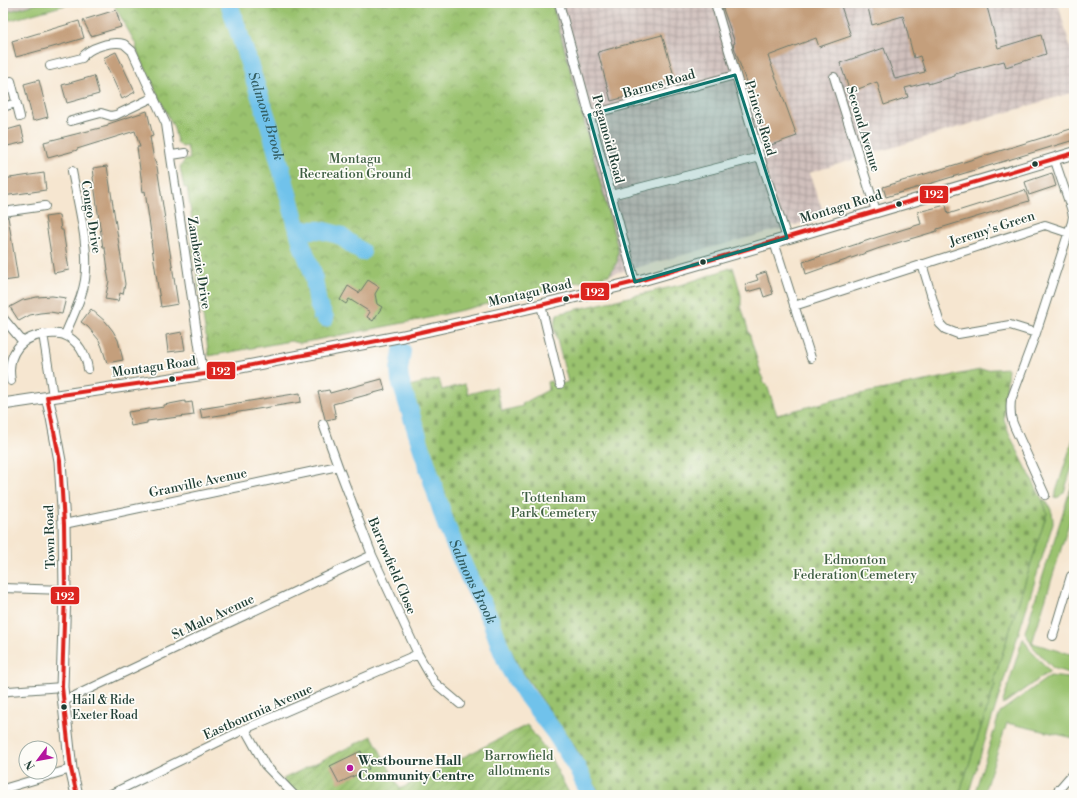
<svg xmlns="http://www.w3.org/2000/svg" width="1077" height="798" font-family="'Libre Bodoni',serif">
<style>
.industrial{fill:url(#industrial-grid)}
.railway{fill:#d0c0bc}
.grass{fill:#9ac26e;stroke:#5c8051}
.cemetery{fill:url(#cemetery-stones);stroke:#5c8051}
.park{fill:url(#park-crowns);stroke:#5c8051}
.garden{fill:url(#garden-furrows);stroke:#5c8051}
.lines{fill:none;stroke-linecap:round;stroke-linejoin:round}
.stream{stroke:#6fc2eb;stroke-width:3}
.river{stroke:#6fc2eb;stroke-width:18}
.building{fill:#c49f7b}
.street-casing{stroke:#6a786b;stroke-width:10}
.secondary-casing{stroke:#6a786b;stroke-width:13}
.street{stroke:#fff;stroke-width:8}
.secondary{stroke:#fff;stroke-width:11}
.bus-1-casing{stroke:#fdfcf7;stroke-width:7}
.bus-1{stroke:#dc241f;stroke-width:4}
.marked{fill:#0f766e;fill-opacity:0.2;stroke:#0f766e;stroke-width:3;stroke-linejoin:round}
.bus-dot{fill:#1f3d34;stroke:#fdfcf7;stroke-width:1.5}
.poi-dot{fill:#b5179e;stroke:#fdfcf7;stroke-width:1.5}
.labels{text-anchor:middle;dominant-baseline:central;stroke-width:3.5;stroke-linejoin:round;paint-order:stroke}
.bus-label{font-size:12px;fill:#1f3d34;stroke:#fdfcf7;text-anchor:start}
.street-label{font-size:13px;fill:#1f3d34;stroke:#fdfcf7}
.park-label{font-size:13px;fill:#3e5e42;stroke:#fdfcf7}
.poi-label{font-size:13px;font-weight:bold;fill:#1f3d34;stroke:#fdfcf7;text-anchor:start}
.water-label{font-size:14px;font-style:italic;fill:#335e62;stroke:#fdfcf7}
.line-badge{stroke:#fdfcf7;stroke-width:1.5}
.badge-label{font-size:11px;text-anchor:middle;font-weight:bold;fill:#fff}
</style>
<defs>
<pattern id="industrial-grid" width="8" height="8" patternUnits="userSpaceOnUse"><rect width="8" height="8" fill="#d0c0bc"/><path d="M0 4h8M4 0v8" fill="none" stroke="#a89d9a"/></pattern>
<pattern id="cemetery-stones" width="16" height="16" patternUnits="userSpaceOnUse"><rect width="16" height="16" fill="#9ac26e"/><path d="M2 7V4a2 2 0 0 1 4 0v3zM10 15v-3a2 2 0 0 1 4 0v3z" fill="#7d9f5b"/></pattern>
<pattern id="park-crowns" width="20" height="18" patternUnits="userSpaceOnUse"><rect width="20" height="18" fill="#9ac26e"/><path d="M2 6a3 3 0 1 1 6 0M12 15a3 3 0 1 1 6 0" fill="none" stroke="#7d9f5b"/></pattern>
<pattern id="garden-furrows" width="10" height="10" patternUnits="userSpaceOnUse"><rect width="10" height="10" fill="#9ac26e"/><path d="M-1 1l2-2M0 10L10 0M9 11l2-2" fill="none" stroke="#7d9f5b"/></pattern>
</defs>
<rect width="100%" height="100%" fill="#fdfcf7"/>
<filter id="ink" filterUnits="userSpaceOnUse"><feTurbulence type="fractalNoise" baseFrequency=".025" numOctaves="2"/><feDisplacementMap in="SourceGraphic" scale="8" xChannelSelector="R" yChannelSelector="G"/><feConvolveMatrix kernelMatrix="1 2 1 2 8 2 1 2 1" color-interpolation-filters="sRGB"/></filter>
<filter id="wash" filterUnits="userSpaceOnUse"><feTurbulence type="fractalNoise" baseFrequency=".012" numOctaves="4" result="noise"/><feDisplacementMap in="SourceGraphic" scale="16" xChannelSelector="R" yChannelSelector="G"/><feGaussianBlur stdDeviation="0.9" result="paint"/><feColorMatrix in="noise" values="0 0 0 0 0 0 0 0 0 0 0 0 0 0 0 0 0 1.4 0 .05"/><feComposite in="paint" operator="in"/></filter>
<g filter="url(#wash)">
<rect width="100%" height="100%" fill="#f6e6d0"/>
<!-- industrial -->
<path class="industrial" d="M552,3h506l16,58v31l-265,81 16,44 -216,58 8,-13 1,-13z"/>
<!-- railway -->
<path class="railway" d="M3,3h37l-37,10z"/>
<!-- grass -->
<path class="grass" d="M40,3h33l-62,17 -8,-3v-4z
M1074,436v25l-10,31 -5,5 -5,1z
M1074,478v29l-42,136 42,12v20l-21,-7 -20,-21 -8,-15z
M1044,499c7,8 9,14 9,24l-85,272h-9l36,-110 -2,-2 54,-170 -4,-12z
M1023,638l7,12 20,21 -48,34z
M1050,676l17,2 7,2v58l-67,-15 -24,72h-9l26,-83z"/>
<!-- cemetery -->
<path class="cemetery" d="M733,267l8,28v11l23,77 3,2 10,30 68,-18 135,-27 28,-2 -4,52 5,14 34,67 4,12 -54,170 2,1 -36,111h-359l-25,-48 -56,-80 -8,-17 -7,1 -11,-32 -18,-35 -26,-58 -44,-139 34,-8 3,11 23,-6 3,10 28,-7 6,24 21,-5 -1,-2 26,-14 -1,-8 4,-1 2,5 15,-4 -14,-54 3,-14 127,-30z"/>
<!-- park -->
<path class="park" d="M113,3h439l66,246 -1,13 -8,13 -185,44 -124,24 -10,-2 -81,15 -19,-125 3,-4 -6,-40 -3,1 -4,-21 5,-7 5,-1 -3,-13 -5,1 -5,-5 -3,-14 -38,-79 1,-3z"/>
<!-- garden -->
<path class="garden" d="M527,725l20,26 23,44h-277l-10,-16 89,-43 28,53z"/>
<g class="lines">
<!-- stream -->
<path class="stream" d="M314,319l4,-15"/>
<!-- river -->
<g class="river">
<path id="s1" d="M229,3l40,121 33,121 11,28 5,31 7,14"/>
<path d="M298,230h22l19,5 23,17"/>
<path id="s2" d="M402,351l-3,19 1,10 46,145 21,48 24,48 10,28 8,19 15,24 31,41 22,35 13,27"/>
</g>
</g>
<g id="blocks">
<!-- building -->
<path class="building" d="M721,3h119l11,33 -32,11 -3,-9 -48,18 29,80 -29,10 -35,-102 2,-1z
M867,3h119l12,45 43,-13 5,19 -40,13 -2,-6 -49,13v2l-27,8v-2l-23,6 3,9 -24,8 -7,-23 -27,10 -10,-29 44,-15 11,31 30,-7 -5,-16 -6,2 -11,-42 -31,9z
M116,10l5,17 -30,9 -8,-16z
M79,21l5,17 -31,9 -37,10 -4,-16z
M662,35l13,44 -18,5 1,4 -47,13 -13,-49z
M116,52l19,40 -13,7 -19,-41z
M94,76l5,18 -32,9 -5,-18z
M39,80l9,37 -15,4 -9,-37z
M147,111l6,25 -3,1 4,23h1l2,7 21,137 -17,3 -10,-66 1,-1 -7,-49 -2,1 -6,-45h3l-5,-16 -58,18v1l-3,1 -26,7 -4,-16 64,-16v-2z
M21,126l4,16 -22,5v-16z
M1074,128v12l-188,57 -3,-10z
M107,166l18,118 -2,10 -3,-1 -2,8 -13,-2 4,-18 -2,-11h1l-3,-22h-2l-10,-71 1,-1 -1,-8z
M44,173l2,17 -43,6v-17z
M1052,173l4,13 -27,9 -4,-13z
M1025,190l4,11 -92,28v2l-57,17 -74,26 -3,-12 75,-25 43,-13 -3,-12 28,-7 2,9z
M59,215l2,15h2l6,40 -15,3 -9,-56z
M3,217h5l10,62 -15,2z
M766,272l7,22 -9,3 -3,-9 -14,4 -2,-8 13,-4 -2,-5z
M368,280l11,7 -4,7 2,10 5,3 -9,14 -6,-4 3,-5 -21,-13 -3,5 -6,-4 8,-14 11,7z
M52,296l14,2 -4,16 -12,-2 -10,1 -10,2 -11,6 -9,-14 13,-7 14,-3z
M91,309l15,13 7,9 5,9 5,20 -16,3 -5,-16 -3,-7 -11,-13 -7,-5z
M182,332l3,18 -17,2 -2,-17z
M382,379l3,11 -52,14 3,14 -10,2 -1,-1 -7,-27 11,-2 1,3z
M300,393l1,9 -99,16 -2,-9z
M185,401v2l7,-1 2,13 -47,6v2l-16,3 -3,-14 36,-5v-2z
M361,751l8,18 -30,14 -9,-17z"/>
</g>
</g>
<g filter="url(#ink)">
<use href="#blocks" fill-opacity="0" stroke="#6a786b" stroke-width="1"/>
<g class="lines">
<!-- street casing -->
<g class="street-casing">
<path id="street" d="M559,3l76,279
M715,3l45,154 27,81
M50,66l32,-8c6,-11 31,-17 42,-14l8,7 34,73 36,242 3,8
M834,77l42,134
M11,81l9,36
M3,107l13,-4
M589,115l146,-40
M71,121l30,-8 10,3 5,-1 38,-18
M172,155l13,-2
M611,195l149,-38
M3,212l42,-6
M774,242l37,116
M922,264l18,60 5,5 13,5 52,-9 26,8
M541,305l19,79
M794,306l251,-81 24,8
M3,318l20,24
M43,334l10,62
M65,335c7,-18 17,-35 20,-55 5,-32 -7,-76 -13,-109
M11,381c-5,-27 10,-46 38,-47 5,0 11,-1 15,1 14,5 22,20 24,34
M323,424l15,42 34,89 46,99 16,28 26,22
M1045,495l-31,-69c-4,-9 -4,-17 -3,-26l25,-67 36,-111 1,-6 -2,-8 -17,-50
M64,524l274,-58
M3,588l62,2
M1053,636l18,-60 3,-1
M3,692l6,-1 53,-4
M64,701l308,-146
M245,729l20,36 29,30
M3,789l68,-20
M109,795l136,-66 173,-75
M1054,795l20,-23"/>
</g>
<!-- secondary casing -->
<g class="secondary-casing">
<path id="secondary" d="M47,397l5,21 8,43 4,63 1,66 -3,97 9,82 6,26
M3,404l202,-30 198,-38 138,-31 94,-23 139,-40 300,-89"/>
</g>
<!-- street -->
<use href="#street" class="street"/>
<!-- secondary -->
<use href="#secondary" class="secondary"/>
<!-- bus-1 casing -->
<g class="bus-1-casing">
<path id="bus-1" d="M47,397l158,-23 198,-38 138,-31 94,-23 439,-129
M47,397l13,64 4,63 1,66 -3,97 9,82 6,26"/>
</g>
<!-- bus-1 -->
<use href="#bus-1" class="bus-1"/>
</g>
</g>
<!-- marked area -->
<path class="marked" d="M735,75l52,163 -152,44 -46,-167z"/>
<!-- markers -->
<g class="bus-dot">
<circle cx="1035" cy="164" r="3.5"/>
<circle cx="899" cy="204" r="3.5"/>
<circle cx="703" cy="262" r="3.5"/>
<circle cx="566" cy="299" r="3.5"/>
<circle cx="172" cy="379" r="3.5"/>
<circle cx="64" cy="707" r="3.5"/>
</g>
<circle class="poi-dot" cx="350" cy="768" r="4"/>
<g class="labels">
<!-- bus labels -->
<g class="bus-label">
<text x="72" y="700">Hail &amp; Ride<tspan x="72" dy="15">Exeter Road</tspan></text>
</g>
<!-- street labels -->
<g class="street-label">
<text transform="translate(659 84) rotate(-16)">Barnes Road</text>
<text transform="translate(760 118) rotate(73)">Princes Road</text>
<text transform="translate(863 129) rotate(73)">Second Avenue</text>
<text transform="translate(608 139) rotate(75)">Pegamoid Road</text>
<text transform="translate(841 207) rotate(-17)">Montagu Road</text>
<text transform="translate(91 217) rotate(81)">Congo Drive</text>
<text transform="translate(992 229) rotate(-18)">Jeremy's Green</text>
<text transform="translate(199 263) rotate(81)">Zambezie Drive</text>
<text transform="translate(530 293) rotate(-13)">Montagu Road</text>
<text transform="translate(154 367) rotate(-8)">Montagu Road</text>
<text transform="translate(198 483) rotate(-12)">Granville Avenue</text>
<text transform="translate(50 537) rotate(-92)">Town Road</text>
<text transform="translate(392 566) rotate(67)">Barrowfield Close</text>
<text transform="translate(213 617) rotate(-25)">St Malo Avenue</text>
<text transform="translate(258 712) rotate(-24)">Eastbournia Avenue</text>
</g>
<!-- park labels -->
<g class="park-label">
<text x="355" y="159">Montagu<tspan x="355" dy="15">Recreation Ground</tspan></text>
<text x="554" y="498">Tottenham<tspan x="554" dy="15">Park Cemetery</tspan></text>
<text x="855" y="560">Edmonton<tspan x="855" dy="15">Federation Cemetery</tspan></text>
<text x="519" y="756">Barrowfield<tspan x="519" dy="15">allotments</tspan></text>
</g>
<!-- poi labels -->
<g class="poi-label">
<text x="358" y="761">Westbourne Hall<tspan x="358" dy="15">Community Centre</tspan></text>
</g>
<!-- water labels -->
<g class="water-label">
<text stroke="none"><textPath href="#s1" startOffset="119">Salmons Brook</textPath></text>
<text stroke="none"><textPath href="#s2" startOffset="244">Salmons Brook</textPath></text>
</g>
</g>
<g class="line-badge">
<rect x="919" y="185" width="30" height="19" rx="4" fill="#dc241f"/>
<rect x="580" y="282" width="30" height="19" rx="4" fill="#dc241f"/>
<rect x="206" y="361" width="30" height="19" rx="4" fill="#dc241f"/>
<rect x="50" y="586" width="30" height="19" rx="4" fill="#dc241f"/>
</g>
<g class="badge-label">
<text x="934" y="198">192</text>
<text x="595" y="296">192</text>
<text x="221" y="375">192</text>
<text x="65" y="600">192</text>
</g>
<!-- margin -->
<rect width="1077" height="798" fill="none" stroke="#fdfcf7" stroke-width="16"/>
<!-- north arrow -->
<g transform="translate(38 760) rotate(238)"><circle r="19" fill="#fdfcf7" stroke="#a4b0a9"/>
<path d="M0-3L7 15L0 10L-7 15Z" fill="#b5179e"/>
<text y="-6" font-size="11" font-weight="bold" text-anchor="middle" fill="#1f3d34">N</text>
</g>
</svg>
